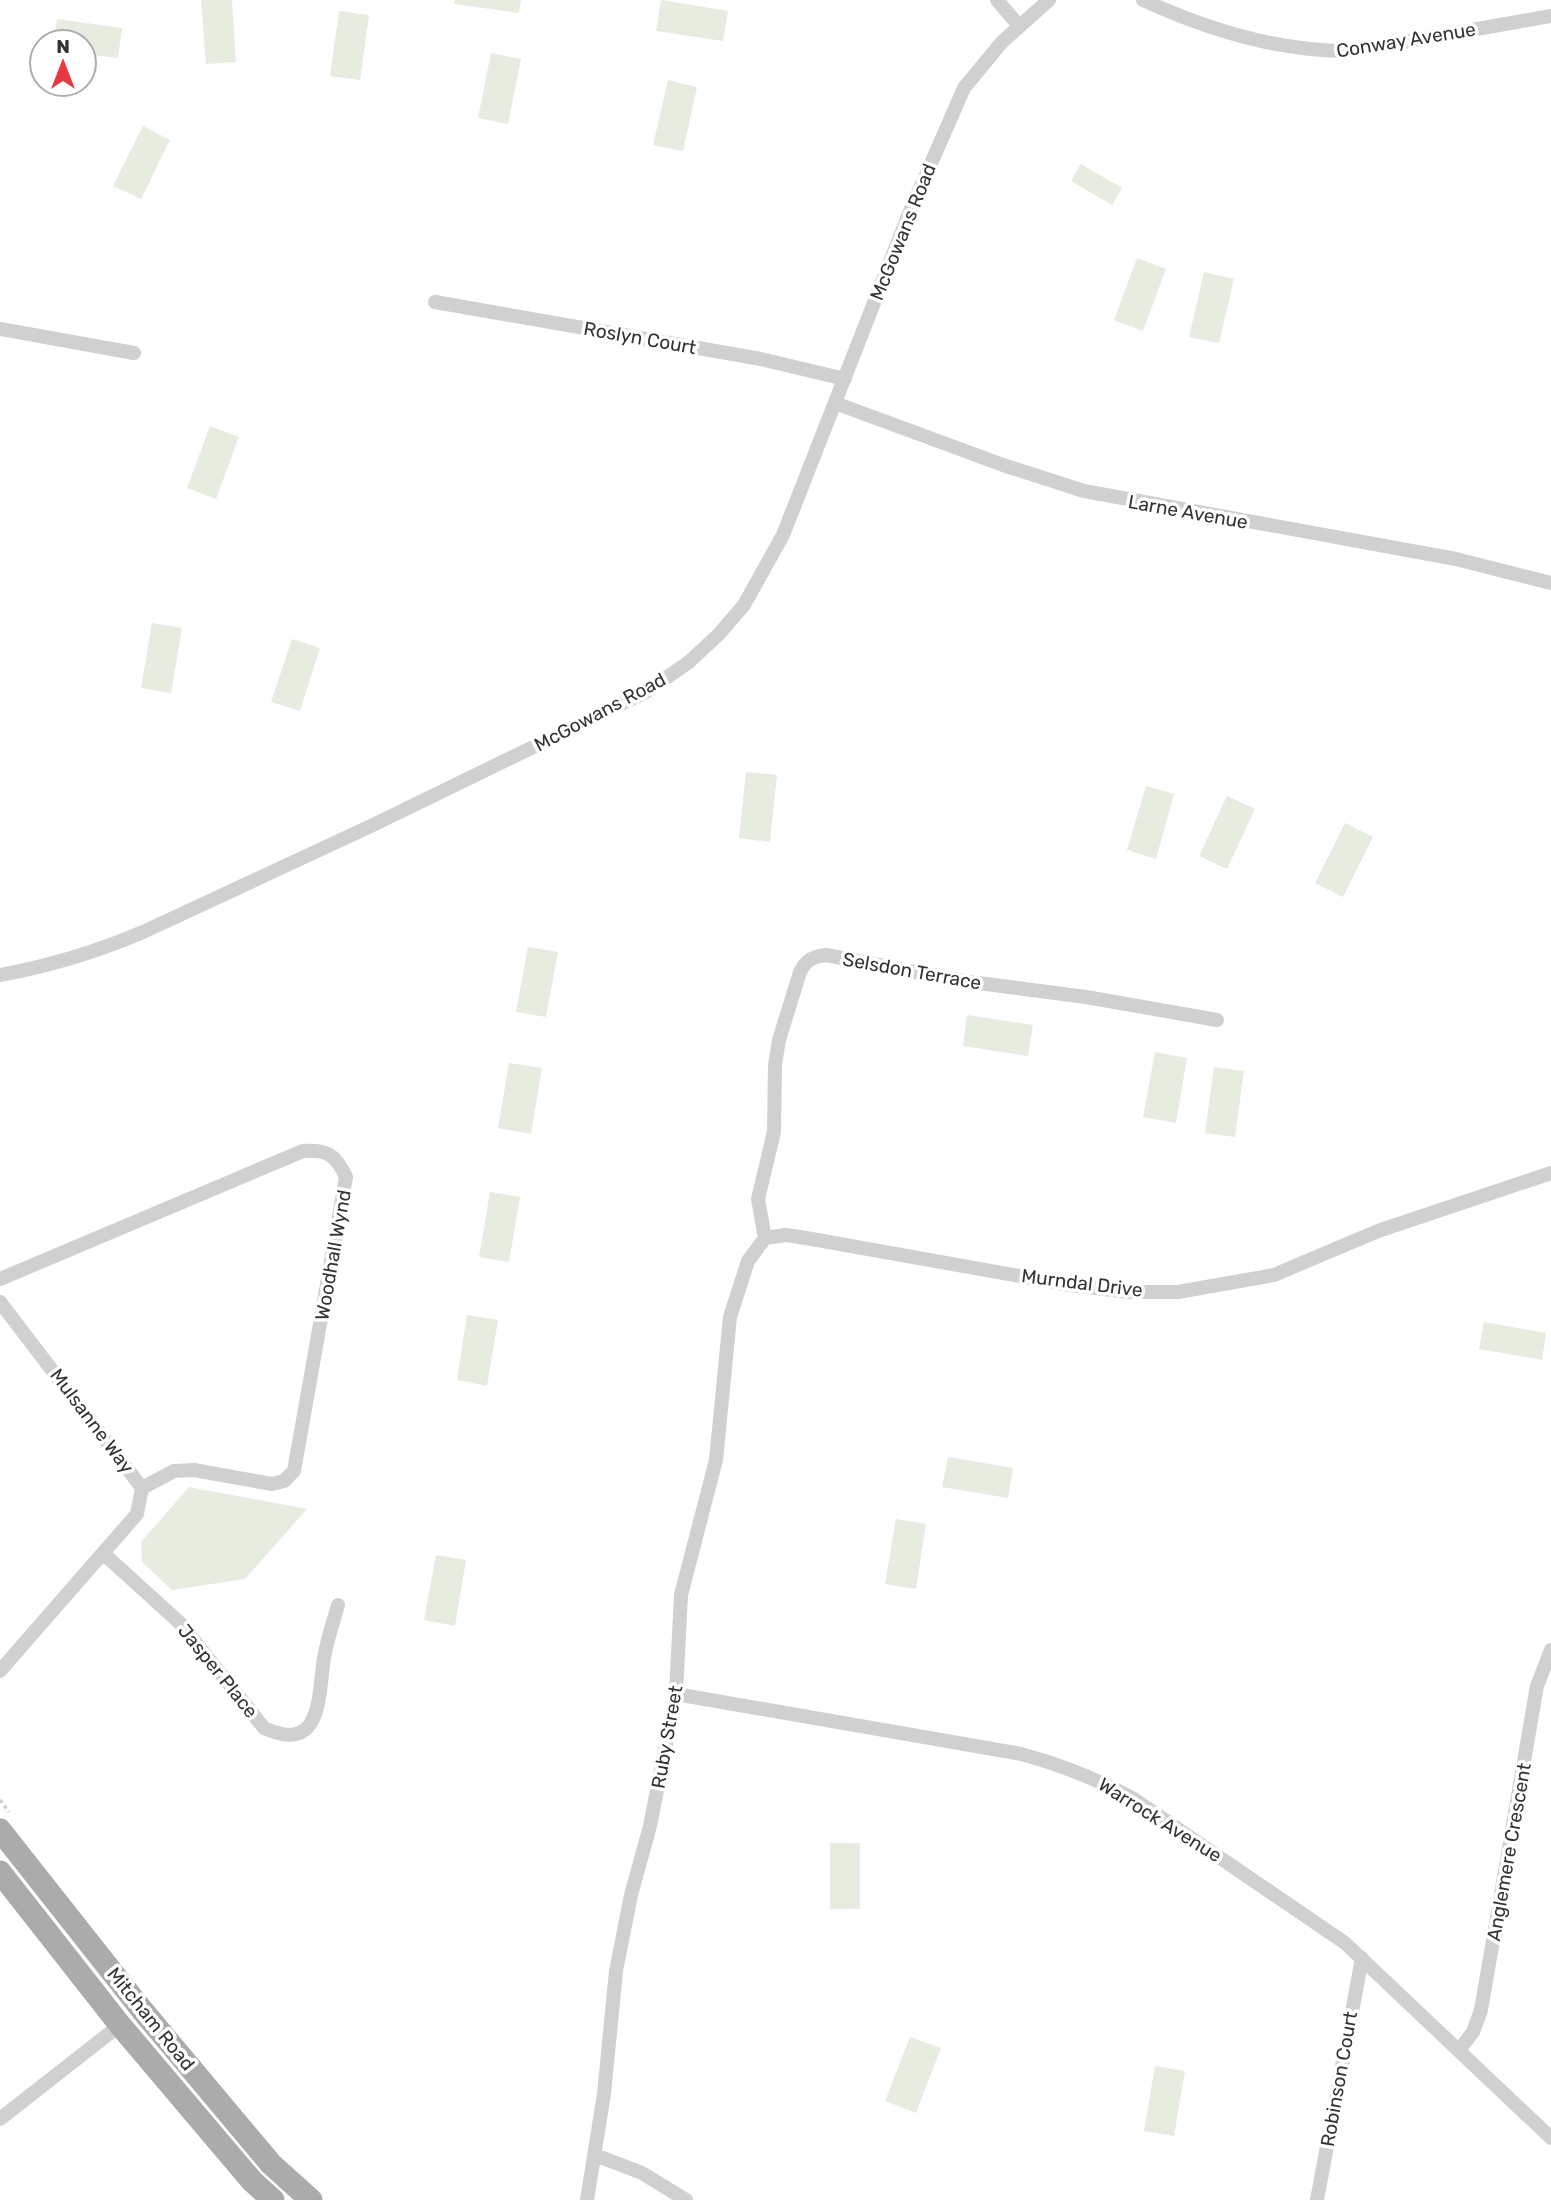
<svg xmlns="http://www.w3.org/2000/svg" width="1551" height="2200" font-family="Rubik,sans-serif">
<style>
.park{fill:#e6ecdf}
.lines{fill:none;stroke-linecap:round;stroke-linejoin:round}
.path{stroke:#cdcdcd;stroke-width:3.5;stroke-dasharray:3.5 3.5;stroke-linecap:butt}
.minor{stroke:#d0d0d0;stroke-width:14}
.primary{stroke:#ababab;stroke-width:23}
.labels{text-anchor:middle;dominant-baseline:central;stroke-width:7;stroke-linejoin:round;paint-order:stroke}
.street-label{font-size:19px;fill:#333;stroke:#fff}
</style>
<rect width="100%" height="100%" fill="#fff"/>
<!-- park -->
<path class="park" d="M201,0h31l4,62 -30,2z
M455,0h66l-2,13 -65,-9z
M661,0l67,11 -5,30 -67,-10z
M339,11l30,4 -9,65 -30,-4z
M57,19l65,9 -4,30 -34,-4v-12h-30z
M491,53l30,6 -13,65 -30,-6z
M668,80l29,7 -14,64 -30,-6z
M143,126l27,14 -29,59 -28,-13z
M1081,164l41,24 -10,17 -41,-24z
M1137,258l29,11 -23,62 -29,-11z
M1204,272l30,7 -15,64 -30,-6z
M210,426l29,11 -23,62 -29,-11z
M152,623l30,5 -11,65 -30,-5z
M292,639l28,9 -20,63 -29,-9z
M746,772l31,3 -7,67 -31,-4z
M1146,786l28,8 -18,65 -29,-9z
M1227,796l28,13 -28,60 -28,-13z
M1345,823l28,14 -30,60 -28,-14z
M528,947l30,5 -12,65 -30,-5z
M967,1015l66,10 -5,31 -65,-10z
M1155,1052l32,6 -11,65 -33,-6z
M509,1063l33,5 -11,66 -33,-6z
M1214,1067l30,4 -9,66 -30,-4z
M490,1192l30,5 -11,65 -30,-5z
M467,1315l31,5 -11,66 -30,-6z
M1484,1322l62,11 -4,27 -63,-11z
M948,1457l65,11 -5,30 -66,-11z
M189,1487l118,22 -62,70 -73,11 -30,-28 -1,-20z
M896,1519l30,5 -10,65 -31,-5z
M436,1555l30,5 -11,66 -31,-6z
M830,1843h30v66h-30z
M910,2037l31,11 -25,65 -31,-12z
M1155,2066l30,5 -11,65 -30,-5z"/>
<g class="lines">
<!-- path -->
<path class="path" d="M0,1800l9,12"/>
<!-- minor -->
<path class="minor" d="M997,0l22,26
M1143,0c65,30 136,52 209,51l199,-35
M435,302l326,57 84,20
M0,329l134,24
M835,403l168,62 81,26 372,68 95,24
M0,975c50,-9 96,-23 143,-43l230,-107 273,-133 43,-30 30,-28 25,-29 39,-70 125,-319 56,-128 38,-46 47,-42
M765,1238l21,-3 20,3 264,47 59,7h49l96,-17 104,-44 173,-58
M765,1238l-7,-39 16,-67 1,-67 4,-25 21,-68c6,-12 12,-15 26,-17l137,26 123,16 131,23
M0,1279l303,-128c24,-2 33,4 43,26l-52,294 -10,10 -12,3 -78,-14 -20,1 -32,17
M0,1302l142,186 -5,26 -137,157
M104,1554l77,70 83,104c59,27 54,-33 60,-70 3,-18 9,-35 14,-53
M676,1694l345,60c41,11 76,25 113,45l211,144 206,195
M1459,2050l14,-18 8,-22 56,-324 14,-36
M0,2119l120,-94
M595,2155l47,18 44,27
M587,2200l17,-106 12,-123 15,-76 19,-69 26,-132 5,-99 35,-135 14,-143 18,-56 17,-23
M1317,2200l45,-242"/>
<!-- primary -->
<path class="primary" d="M0,1830l142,180 129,154 40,36
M0,1872l120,153 132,156 21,19"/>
</g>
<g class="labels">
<!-- street labels -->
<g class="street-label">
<text transform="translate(1406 40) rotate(-9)">Conway Avenue</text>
<text transform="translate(903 232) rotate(-68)">McGowans Road</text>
<text transform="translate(640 338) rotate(10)">Roslyn Court</text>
<text transform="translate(1188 512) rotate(10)">Larne Avenue</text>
<text transform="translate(600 712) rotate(-28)">McGowans Road</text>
<text transform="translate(912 971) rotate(10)">Selsdon Terrace</text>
<text transform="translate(333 1255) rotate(-80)">Woodhall Wynd</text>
<text transform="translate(1082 1283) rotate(7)">Murndal Drive</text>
<text transform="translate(92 1421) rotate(53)">Mulsanne Way</text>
<text transform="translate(218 1671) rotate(51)">Jasper Place</text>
<text transform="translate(667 1737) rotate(-80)">Ruby Street</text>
<text transform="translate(1160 1820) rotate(32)">Warrock Avenue</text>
<text transform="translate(1509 1852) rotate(-80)">Anglemere Crescent</text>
<text transform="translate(151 2019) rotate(51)">Mitcham Road</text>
<text transform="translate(1339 2079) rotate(-80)">Robinson Court</text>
</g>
</g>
<!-- north arrow -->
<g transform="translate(63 63)"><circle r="33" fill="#ffffff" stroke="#adadad" stroke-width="2"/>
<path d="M0-5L12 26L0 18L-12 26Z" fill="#e63946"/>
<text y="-10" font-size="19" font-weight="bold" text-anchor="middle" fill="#333333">N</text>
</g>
</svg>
